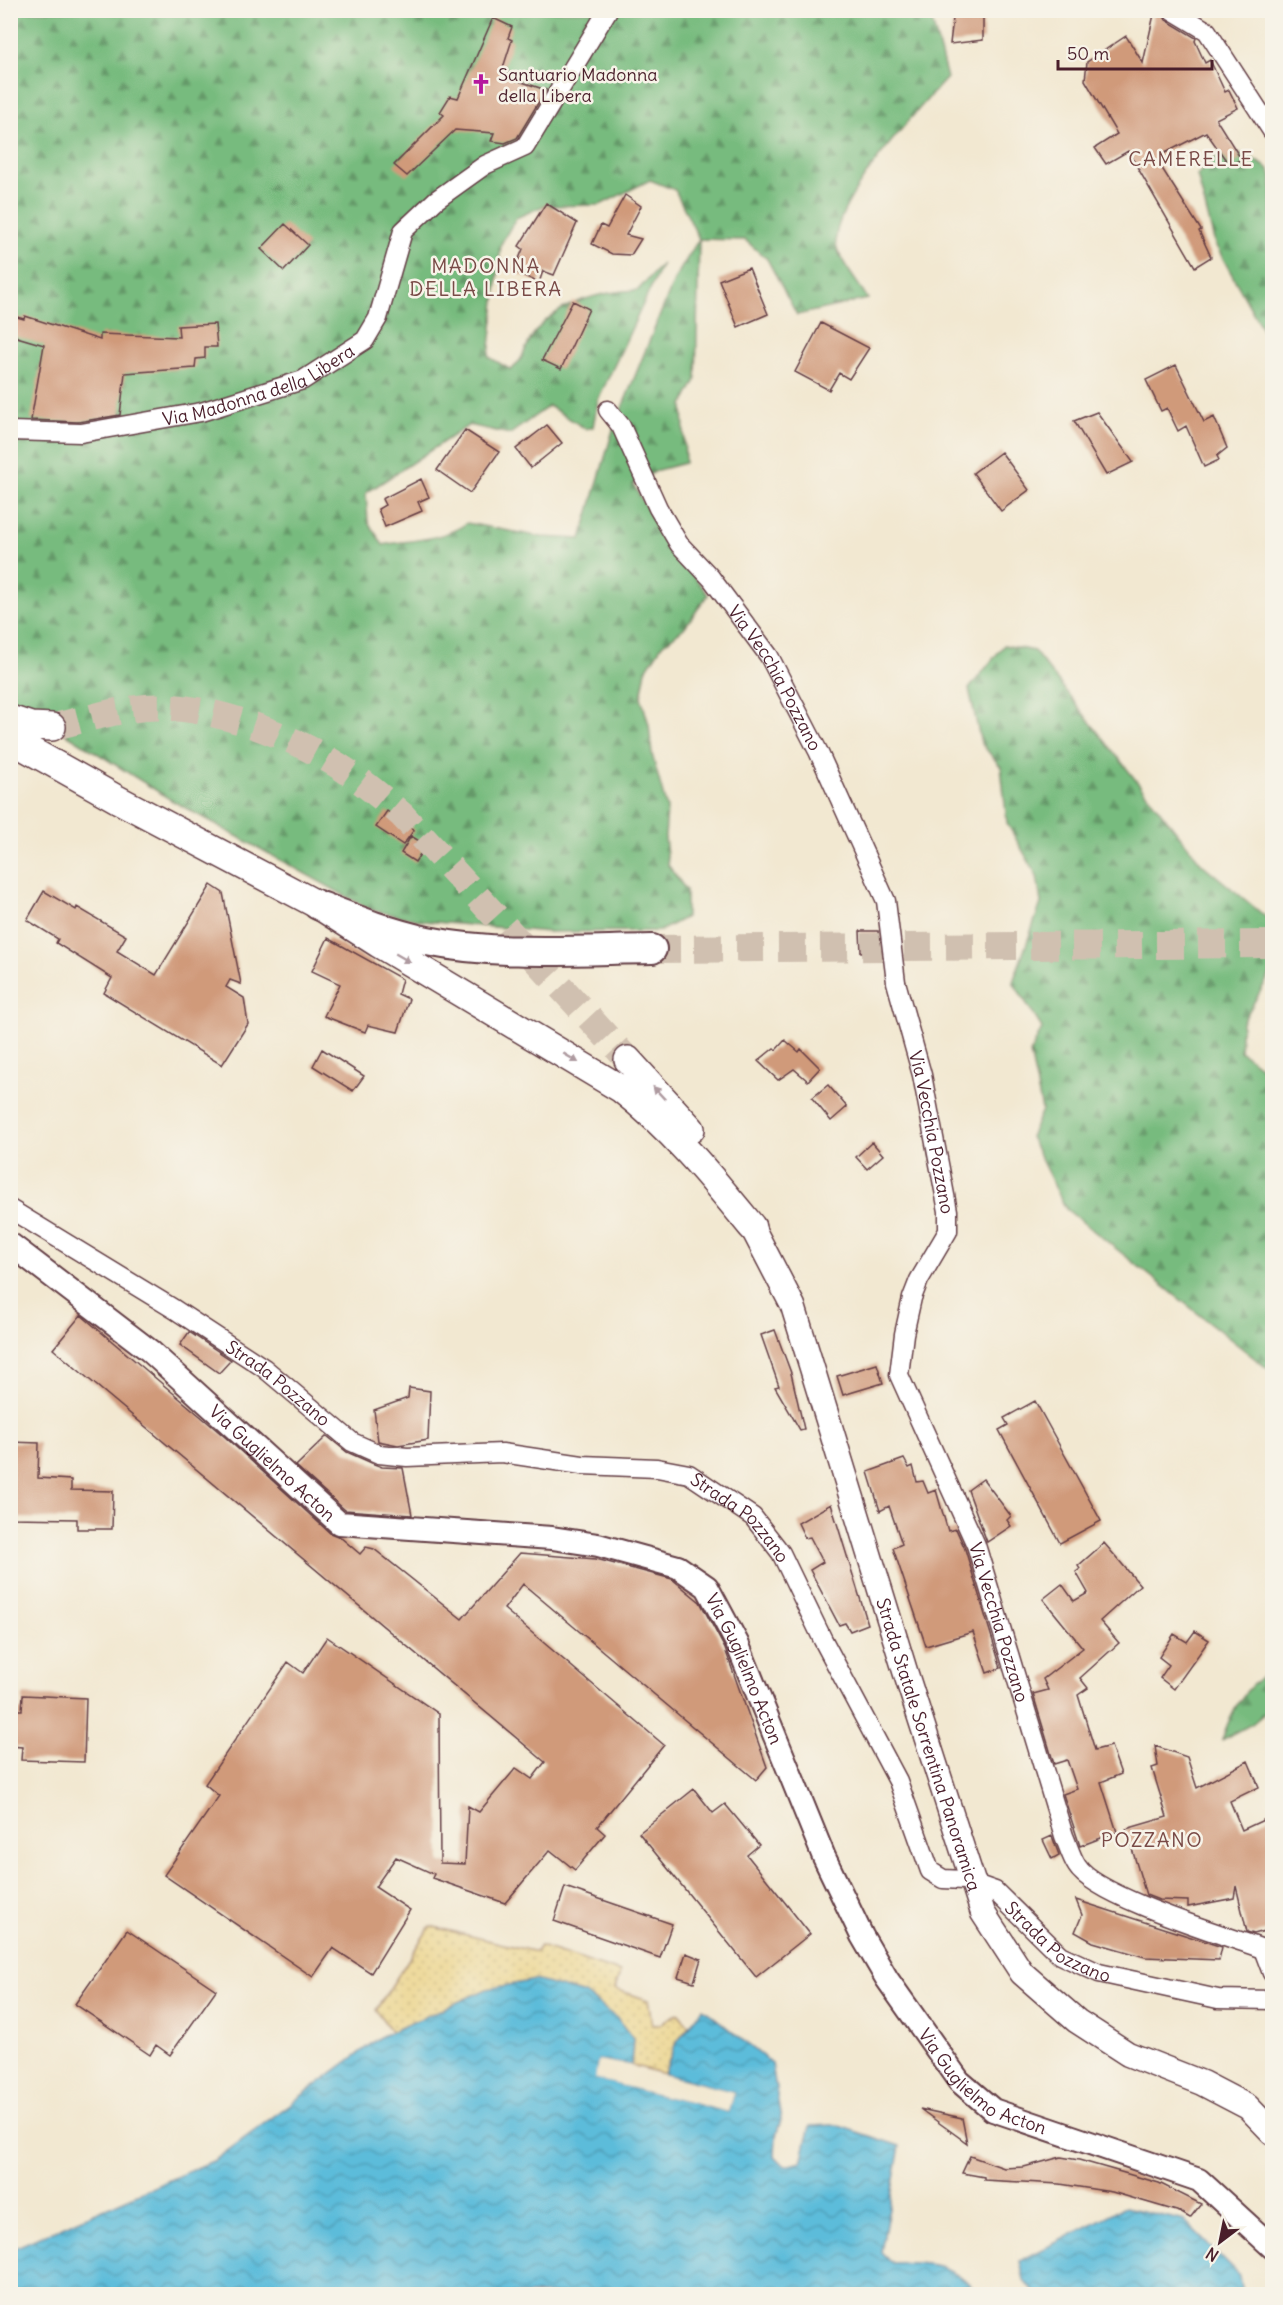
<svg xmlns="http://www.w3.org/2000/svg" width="1283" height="2305" font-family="Delius,sans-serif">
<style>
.forest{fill:url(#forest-firs);stroke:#606d54;stroke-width:1.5;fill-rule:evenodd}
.sand{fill:url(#sand-dots);stroke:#9c7c64;stroke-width:1.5}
.water{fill:url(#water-waves);stroke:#536e82;stroke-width:1.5}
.pier{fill:#f2e8d1}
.building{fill:#d09a7a}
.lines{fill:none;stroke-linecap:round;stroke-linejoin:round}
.primary-tunnel{stroke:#d0c0b0;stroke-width:27;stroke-dasharray:27 14;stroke-linecap:butt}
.trunk-tunnel{stroke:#d0c0b0;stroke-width:28;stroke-dasharray:28 14;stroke-linecap:butt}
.minor-casing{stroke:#633d44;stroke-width:21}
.tertiary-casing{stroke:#633d44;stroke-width:26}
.secondary-casing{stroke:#633d44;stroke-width:27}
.primary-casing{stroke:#633d44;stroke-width:30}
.trunk-casing{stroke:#633d44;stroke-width:32}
.minor{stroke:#fff;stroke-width:18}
.tertiary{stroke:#fff;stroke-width:22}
.secondary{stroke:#fff;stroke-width:24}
.primary{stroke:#fff;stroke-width:27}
.trunk{stroke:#fff;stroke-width:28}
.oneway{fill:#ae9aa0}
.labels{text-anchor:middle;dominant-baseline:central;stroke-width:5;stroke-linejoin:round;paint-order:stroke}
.poi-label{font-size:18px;fill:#4a1f2b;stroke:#f7f3e8;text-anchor:start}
.street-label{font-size:18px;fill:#4a1f2b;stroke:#f7f3e8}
.neighbourhood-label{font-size:20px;letter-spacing:1.5px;fill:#794a47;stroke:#f7f3e8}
</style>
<defs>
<pattern id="forest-firs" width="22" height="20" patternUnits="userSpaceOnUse" patternTransform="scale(1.5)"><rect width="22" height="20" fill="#77bb7e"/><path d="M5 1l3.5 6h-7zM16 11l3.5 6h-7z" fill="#649767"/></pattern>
<pattern id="sand-dots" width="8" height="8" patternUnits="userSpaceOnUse" patternTransform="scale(1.5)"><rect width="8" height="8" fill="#eeda9e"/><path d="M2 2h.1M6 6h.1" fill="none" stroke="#cebb88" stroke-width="1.8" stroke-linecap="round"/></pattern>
<pattern id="water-waves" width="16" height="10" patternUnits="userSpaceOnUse" patternTransform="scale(1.5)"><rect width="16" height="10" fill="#5cbcda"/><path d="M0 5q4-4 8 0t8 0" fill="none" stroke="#4e98b1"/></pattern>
</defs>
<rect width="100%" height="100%" fill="#f7f3e8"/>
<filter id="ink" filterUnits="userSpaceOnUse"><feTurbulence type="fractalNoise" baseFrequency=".0167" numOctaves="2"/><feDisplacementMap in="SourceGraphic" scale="12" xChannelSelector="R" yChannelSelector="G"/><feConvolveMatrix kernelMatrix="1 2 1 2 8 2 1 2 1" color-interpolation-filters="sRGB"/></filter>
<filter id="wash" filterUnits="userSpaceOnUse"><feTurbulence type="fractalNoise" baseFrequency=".008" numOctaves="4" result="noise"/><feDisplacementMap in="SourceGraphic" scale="24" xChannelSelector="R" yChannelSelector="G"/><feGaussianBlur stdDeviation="1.35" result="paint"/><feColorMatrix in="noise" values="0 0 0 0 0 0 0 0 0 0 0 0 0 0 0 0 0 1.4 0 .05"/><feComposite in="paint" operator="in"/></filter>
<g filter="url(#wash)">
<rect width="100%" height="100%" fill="#f2e8d1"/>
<!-- forest -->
<path class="forest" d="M10,11h926l-4,10 15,57c-27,29 -122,131 -110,170 4,15 23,37 31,51l-71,16 -30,-56 -22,-19 -46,-1 -3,141 -13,25 2,58 -27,7 -25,14 25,44 50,67 -24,33 -22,17 -16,25 -5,27 8,28 3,29 15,55 -2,28 3,28 18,25v27l-26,14 -111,1 -126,-11 -52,-11 -198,-109 -162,-102zM650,180l25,10 24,49 -24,39 -62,152 -32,109 -39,-2 -75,-14c-24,17 -55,17 -84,22l-15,-23 -2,-29 103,-68 41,9 39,-28 37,23 7,-2 5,-27 64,-136 -24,26c-35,1 -79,12 -102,41 -11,13 -11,28 -25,39l-22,-13 12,-113 15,-26 27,-12 57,-1z
M1245,154l23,14 4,8v171l-57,-103 -18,-69 20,-19z
M1004,645l30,6 168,213 70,58v49l-30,52 -2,28 24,18 8,-6v309l-206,-163 -36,-72 12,-27 -12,-57 12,-25 -29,-46 28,-79 -4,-27 -30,-53 -6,-56 -20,-24 -12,-54z
M1272,1669v38l-20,17 -30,16c10,-32 23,-53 50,-71z"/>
<!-- sand -->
<path class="sand" d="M430,1926l106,26 4,-6 80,26 -5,17 33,11 4,25 9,-1 17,-11 11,13 -14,19 -11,29 -33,-9 2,-26 -146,-50 -95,43 -16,-22z"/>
<!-- water -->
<path class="water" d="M535,1980l50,14 33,25 15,20 -2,26 -33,-5 -2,19 133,33 5,-20 -70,-18 11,-29 28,-37 69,56 9,56 -5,15 -1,21 10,10 16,-4 9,-36 26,-1 64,21 -19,106 11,11c33,-1 65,0 85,31h-966l-1,-44 205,-90 167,-124 105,-47z
M1125,2207l60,14 55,55 3,18h-207l-12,-14 -4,-19z"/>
<!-- pier -->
<path class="pier" d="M598,2060l36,6 -3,2 -31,-5 -1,14 108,28 20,3 3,-14 -66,-17 -3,-3 73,18 -5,20 -134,-33z"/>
<g id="blocks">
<!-- building -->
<path class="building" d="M954,10h29v30l-33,4z
M1155,10h6l5,10 30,18 -1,3 10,22 5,-3 15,32 4,-2 9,18 -22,11 25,40 -11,7 -24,-34 -45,23 3,4 -6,3 43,68 -2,1 12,26 -16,10 -67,-116 -22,13 -11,-16 22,-14 -32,-54 2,-18 39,-26 17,27z
M493,18l19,9 -4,11 4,2 -10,31 9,2 -1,5 36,12 -29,48 -12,5 -14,-2 3,-8 -39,-3 -48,46 -13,-11 50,-50 -4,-3 10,-16 8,2z
M625,195l16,11 -15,29 15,4 -10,16 -19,-1 -20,-10 9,-19 6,3z
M546,203l31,20 -23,52 -11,-4 -4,12 -25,-12 9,-22 -4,-3z
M285,224l23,21 -24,26 -23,-22z
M749,268l19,46 -30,13 -19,-47z
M573,301l16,8 -28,60 -19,-9z
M10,315l14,4 1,-3 75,24v-6l79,3 -1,-11 37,-2 2,23h-12v11l-9,1 -1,9 -70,5 -5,42 -42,7 -47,-2 13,-75 -27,-8 -7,-8z
M821,323l48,25 -20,31 -10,-6 -10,17 -34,-18z
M1176,365l28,57 10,-5 13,31 -10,8 2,4 -15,7 -18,-41 -8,5 -11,-23 -6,3 -15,-31z
M1097,412l36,50 -27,13 -32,-54z
M547,425l15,18 -31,25 -15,-19z
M465,430l34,22 -29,41 -33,-23z
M1001,452l28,38 -28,21 -28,-38z
M421,479l8,18 -11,5 4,9 -37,16 -7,-18 7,-4 -3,-6z
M387,811l27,19 -11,15 -27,-18z
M411,836l15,9 -11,17 -14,-9z
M211,885l12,8 18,91 -11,-4 -4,7 18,11 4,26 -26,41 -118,-72 8,-15 -56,-35 2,-4 -31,-19 17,-29 32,19 1,-3 49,29 -9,15 39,24z
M860,931h18l1,21h-18z
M328,938l74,41 -4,15 11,5 -11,33 -30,-7 -3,7 -41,-16 16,-32 -28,-13z
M785,1040l14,12 2,-3 19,19 -12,13 -14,-12 -16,11 -20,-19 16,-13 2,2z
M322,1049l42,27 -11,15 -40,-25z
M828,1085l19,22 -16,14 -19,-23z
M872,1142l11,13 -16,14 -11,-12z
M81,1315l144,122 105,96 10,4 20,17 6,-7 8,2 88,70 58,-66 76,6 76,20 28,23 25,47 42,118 -11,13 -233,-196 -19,25 160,136 -67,82 8,7 -30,36 -25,-20 -45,53 -73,-25 2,-4 -38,-17 -21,30 35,23 -39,63 -38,-25 -20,29 -149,-102 55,-79 -14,-12 83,-122 15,11 24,-36 112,77 1,149 25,1 3,-58 11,6 37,-44 16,11 13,-17 -492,-413z
M775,1330l16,43 13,56 -4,1 -25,-43 4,-1 -18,-51z
M189,1332l42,28 -12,13 -39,-28z
M877,1364l6,19 -40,12 -6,-19z
M409,1388l21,3 -2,49 -30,5 -20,-4 -4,-31 34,-12z
M1035,1401l66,120 -41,22 -61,-113 9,-5 -4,-7z
M327,1436l20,16 27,12 8,3 21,1 9,47 -67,-5 -49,-44z
M10,1442l29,1 -1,35 33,2v10l42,1 -1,38h-35v-10l-67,-1z
M904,1459l5,9 4,-2 4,16 6,-1 5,12 8,-3 12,41 8,-2 9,20 36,119 -14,5 -14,-41 -47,14 -33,-98 9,-4 -13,-38 -9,5 -12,-39z
M983,1479l28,37 -4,4 4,6 -24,16 -19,-52z
M831,1504l37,120 -18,7 -5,-8 -6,2 -29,-55 13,-8 -13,-25 -5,1 -7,-15z
M1104,1543l36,42 -40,36 19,22 -39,35 8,10 -10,7 17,55 16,-4 10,28 -20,8 16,50 -37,14 -17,-52 14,-5 -10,-29 -13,4 -21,-70 15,-4 -5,-11 40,-31 -40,-49 19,-15 12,17 14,-8 -12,-21 4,-3 -2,-3z
M1195,1631l14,9 -35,49 -14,-11 9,-13 -10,-8 15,-23 13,8z
M23,1695l63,3 -2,64 -63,-2 1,-13 -12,-1v-36h12z
M1155,1746l32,11 10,31 51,-27 11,26 -29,14 12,29 30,-14v113l-18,5 -7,-2 -11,-46 -2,12 -46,9v-6l-29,-1 -13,-5 -20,-66 41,-12 -15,-49 6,-2z
M694,1789l19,24 12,-9 34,41 -12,10 63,79 -54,43 -117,-144z
M1052,1836l7,19 -7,4 -9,-19z
M565,1887l107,37 -12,34 -106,-37z
M1076,1900l146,47 -3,13 -74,-3 -52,-15 -18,-10 7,-17z
M127,1930l89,60 -46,65 -14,-10 -6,10 -75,-51z
M686,1953l15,6 -7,23 -16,-5z
M920,2109l42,9 5,25z
M970,2156l34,12 20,-1 37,-10 18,3 80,23 42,21 -11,14 -10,-6 -68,-20 -52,-8 -76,-4v-3l-22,-4z"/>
</g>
</g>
<g filter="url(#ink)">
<use href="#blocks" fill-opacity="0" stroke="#633d44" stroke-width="1.5"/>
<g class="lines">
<!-- primary-tunnel -->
<path class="primary-tunnel" d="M52,727c36,-8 71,-20 108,-20 53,0 124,26 169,53 26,15 50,35 73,55l226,245"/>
<!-- trunk-tunnel -->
<path class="trunk-tunnel" d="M652,949l620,-5"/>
<!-- minor casing -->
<g class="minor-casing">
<g id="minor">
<path d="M1172,10l35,21 65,100"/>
<path id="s1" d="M608,410l13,16 37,82 21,36 32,34 58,78 49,95 68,150 10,81 26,93 26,136v20l-29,49 -7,18 -8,36 -5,41 77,170 88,291c4,9 7,21 13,30 19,31 148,69 186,83"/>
<path id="s2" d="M10,431l71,2 120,-21 102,-32 62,-40 13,-22 25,-87 33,-31 49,-35 40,-18 83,-137"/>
<path id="s3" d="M10,1209l164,100 90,59 88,74 27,12 28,3 95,-4 80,12 75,3 32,6 64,43 28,36 42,87 75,141 32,90 13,8 21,1 31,11 65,64 39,18 119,26 54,1"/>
<path d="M1272,1946l-9,3 9,24"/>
</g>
</g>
<!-- tertiary casing -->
<g class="tertiary-casing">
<g id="tertiary">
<path id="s4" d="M10,1244l140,107 189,172 213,15 46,7 80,22 29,20 30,56 87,214 38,79 25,43 72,102 34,29 206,70 73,67"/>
</g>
</g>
<!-- secondary casing -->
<g class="secondary-casing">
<g id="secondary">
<path id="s5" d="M752,1227l41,79 112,365 78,242 39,60 55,48 51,33 74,29 46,24 24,25"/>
</g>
</g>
<!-- primary casing -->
<g class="primary-casing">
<path id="primary" d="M10,719l21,7 21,1
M10,739l107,60 201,106 61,39 242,145c51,40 90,88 131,138
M628,1060l63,69"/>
</g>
<!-- trunk casing -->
<g class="trunk-casing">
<path id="trunk" d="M318,905c36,14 71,28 109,36 74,15 151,9 225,8"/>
</g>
<!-- minor -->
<use href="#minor" class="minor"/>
<!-- tertiary -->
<use href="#tertiary" class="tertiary"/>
<!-- secondary -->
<use href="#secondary" class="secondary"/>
<!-- primary -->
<use href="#primary" class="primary"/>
<!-- trunk -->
<use href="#trunk" class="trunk"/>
</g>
<!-- one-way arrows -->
<defs><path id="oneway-solid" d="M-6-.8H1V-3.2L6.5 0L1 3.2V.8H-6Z" transform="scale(1.5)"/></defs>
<g class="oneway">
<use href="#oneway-solid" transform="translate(403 958) rotate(30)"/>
<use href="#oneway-solid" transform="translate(571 1058) rotate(31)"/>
<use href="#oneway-solid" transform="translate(659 1093) rotate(-133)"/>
</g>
</g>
<!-- icons -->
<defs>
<g id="church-bare" transform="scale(1.62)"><path d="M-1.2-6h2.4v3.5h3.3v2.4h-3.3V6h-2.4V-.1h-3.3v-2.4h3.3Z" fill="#b5179e" stroke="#f7f3e8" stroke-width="2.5" paint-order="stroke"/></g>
</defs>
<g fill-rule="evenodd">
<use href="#church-bare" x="481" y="84"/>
</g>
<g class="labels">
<!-- poi labels -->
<g class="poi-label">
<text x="498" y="74">Santuario Madonna<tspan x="498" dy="21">della Libera</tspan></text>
</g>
<!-- street labels -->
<g class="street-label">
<text stroke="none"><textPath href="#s2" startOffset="256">Via Madonna della Libera</textPath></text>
<text stroke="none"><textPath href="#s1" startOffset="318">Via Vecchia Pozzano</textPath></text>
<text stroke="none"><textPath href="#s1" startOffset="804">Via Vecchia Pozzano</textPath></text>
<text stroke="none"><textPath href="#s3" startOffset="320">Strada Pozzano</textPath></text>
<text stroke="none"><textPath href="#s4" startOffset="342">Via Guglielmo Acton</textPath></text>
<text stroke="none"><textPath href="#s3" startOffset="824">Strada Pozzano</textPath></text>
<text stroke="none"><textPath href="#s1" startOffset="1326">Via Vecchia Pozzano</textPath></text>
<text stroke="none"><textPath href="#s4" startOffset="900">Via Guglielmo Acton</textPath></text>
<text stroke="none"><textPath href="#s5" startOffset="548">Strada Statale Sorrentina Panoramica</textPath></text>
<text stroke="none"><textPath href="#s3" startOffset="1382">Strada Pozzano</textPath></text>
<text stroke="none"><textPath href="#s4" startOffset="1386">Via Guglielmo Acton</textPath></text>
</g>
<!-- neighbourhood labels -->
<g class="neighbourhood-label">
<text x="1191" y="158">CAMERELLE</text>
<text x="486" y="265">MADONNA<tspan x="486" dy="23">DELLA LIBERA</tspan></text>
<text x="1152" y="1839">POZZANO</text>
</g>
</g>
<!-- margin -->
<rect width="1283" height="2305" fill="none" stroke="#f7f3e8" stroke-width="36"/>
<!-- north arrow -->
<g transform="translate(1220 2242) rotate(212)" stroke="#f7f3e8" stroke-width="4.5" paint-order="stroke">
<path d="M0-4.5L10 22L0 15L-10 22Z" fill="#4a1f2b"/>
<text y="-9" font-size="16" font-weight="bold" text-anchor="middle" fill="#4a1f2b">N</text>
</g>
<!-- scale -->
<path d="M1058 60v9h154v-9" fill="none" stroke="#4a1f2b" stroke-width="3"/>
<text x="1067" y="60" font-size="18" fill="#4a1f2b" stroke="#f7f3e8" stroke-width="4.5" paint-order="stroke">50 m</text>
</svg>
